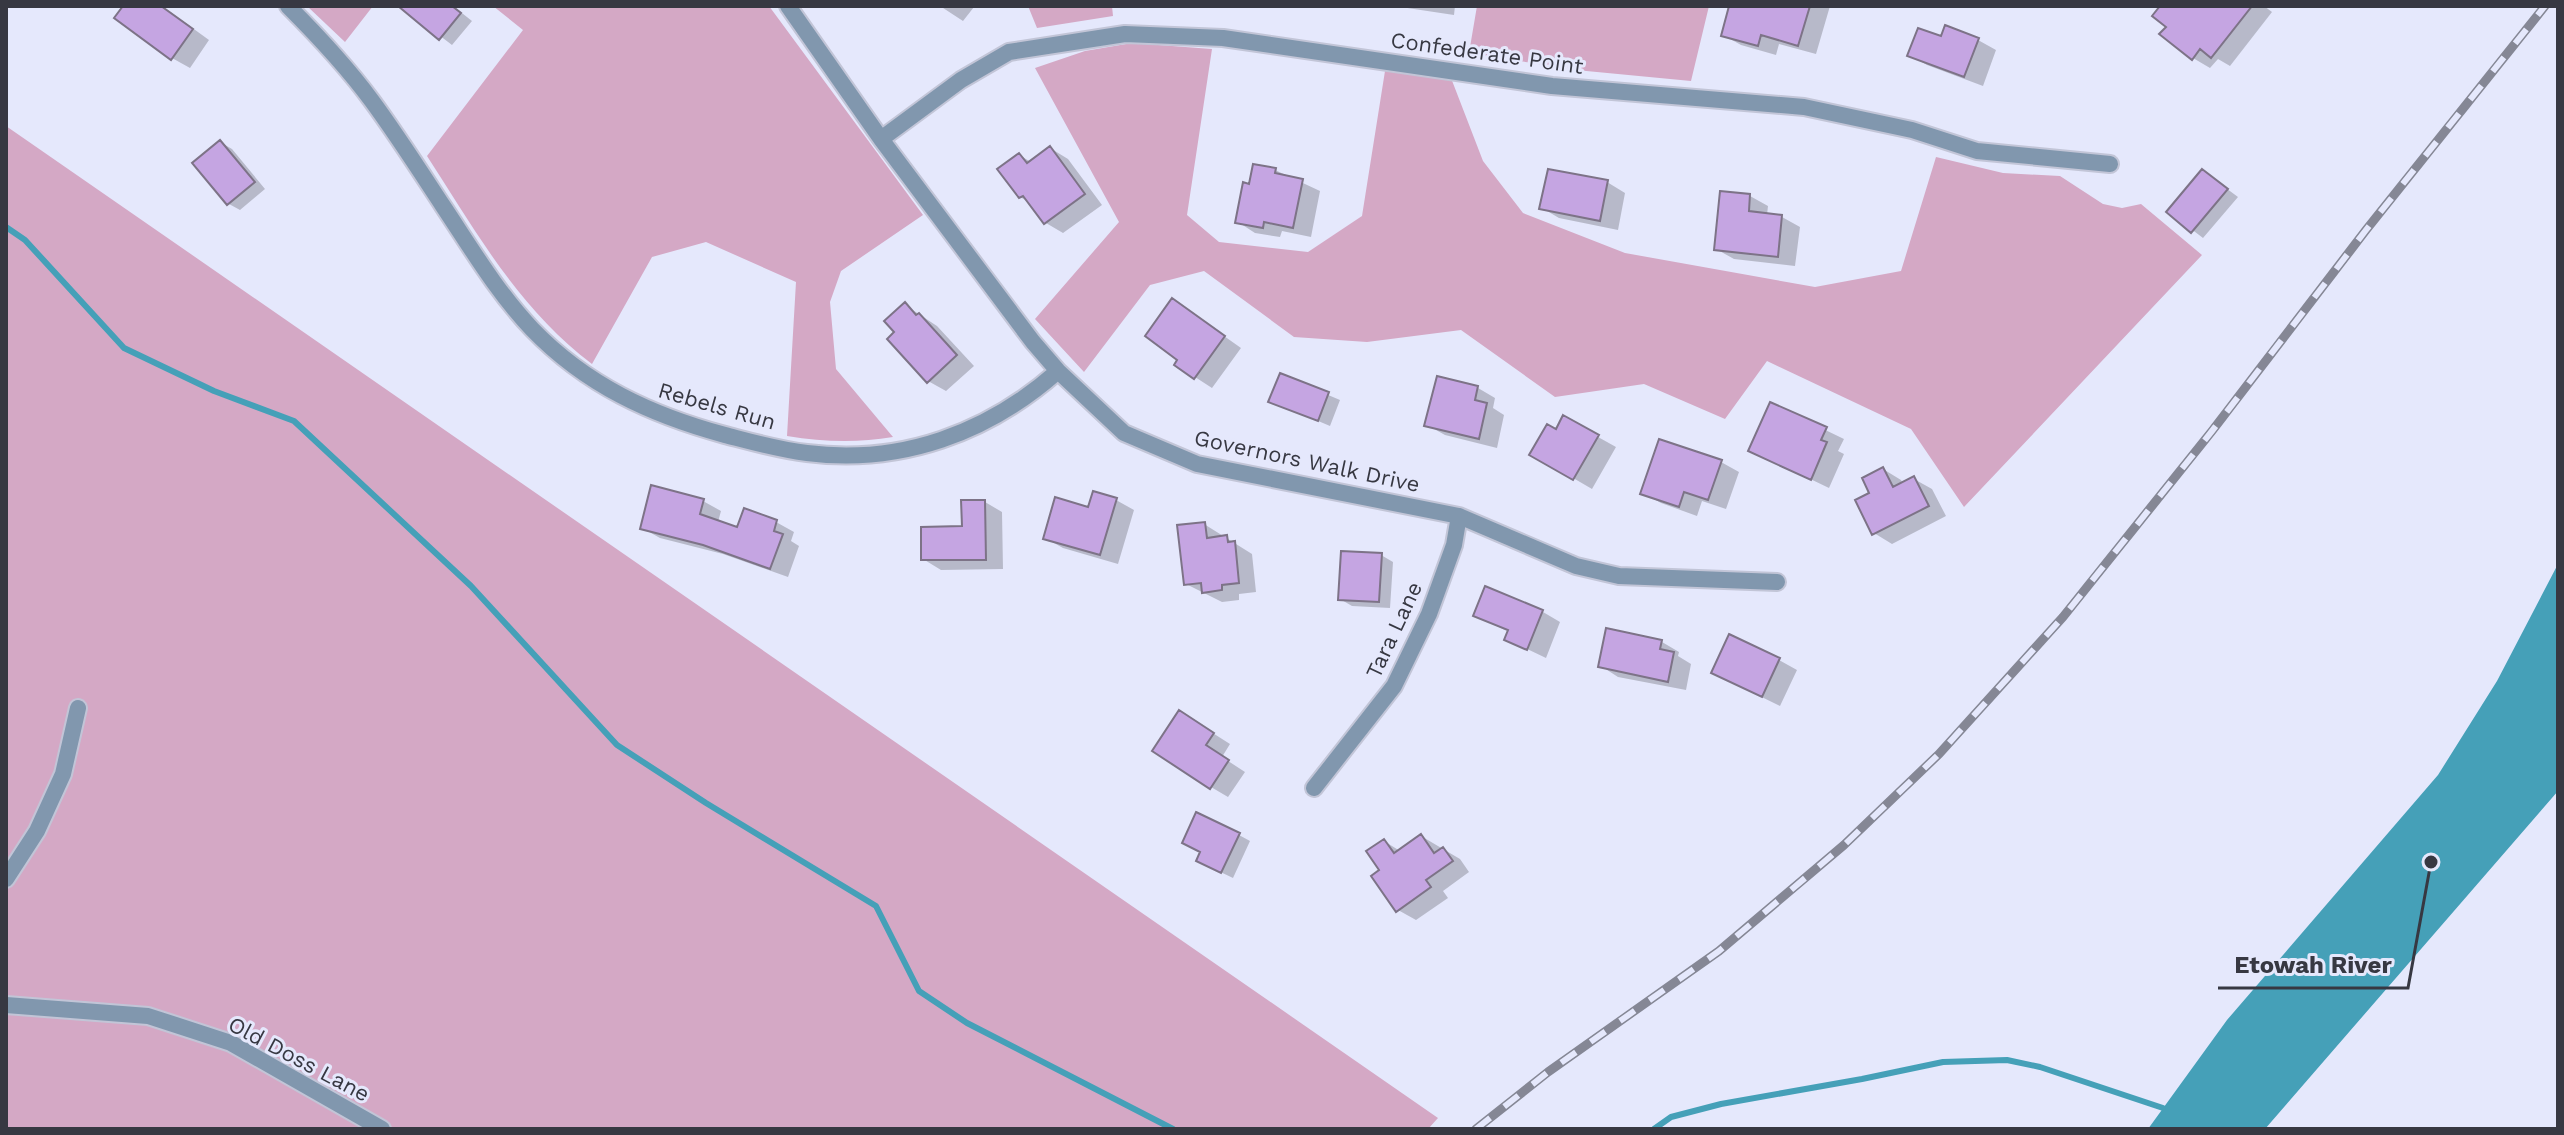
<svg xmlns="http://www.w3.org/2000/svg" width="2564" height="1135" font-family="'Work Sans',sans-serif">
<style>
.green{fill:#d4a8c5}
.water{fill:#45a0b8}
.shadow{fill:#0003}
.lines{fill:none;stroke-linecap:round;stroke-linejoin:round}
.stream{stroke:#45a0b8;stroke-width:6}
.building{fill:#c5a5e2;stroke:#7d7387;stroke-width:2}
.street-casing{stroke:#c2c5d7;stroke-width:20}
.street{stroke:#8197ae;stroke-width:16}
.rail-casing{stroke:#858795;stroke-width:9}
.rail{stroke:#e5e8fc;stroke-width:6;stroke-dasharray:18;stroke-linecap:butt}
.labels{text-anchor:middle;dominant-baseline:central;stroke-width:6;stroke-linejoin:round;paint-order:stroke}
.street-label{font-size:22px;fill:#373842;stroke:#e5e8fc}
.leader{fill:none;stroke:#373842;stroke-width:3}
.callout-dot{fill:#373842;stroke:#e5e8fc;stroke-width:3}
.callout-label{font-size:24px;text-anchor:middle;font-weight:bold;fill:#373842;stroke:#e5e8fc;stroke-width:6;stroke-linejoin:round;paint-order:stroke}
</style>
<rect width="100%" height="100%" fill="#e5e8fc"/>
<!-- green -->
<path class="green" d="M307,6h66l-28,36z
M493,6h276l154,209 -82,56 -11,31 6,67 57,68c-36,6 -69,5 -106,-1l9,-154 -90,-40 -54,15 -60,107c-73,-55 -116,-132 -165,-208l96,-126z
M1028,6h84l1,10 -76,12z
M1477,6h232l-18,75 -115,-11 -107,-17z
M1132,43l80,6 -25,166 32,27 89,10 54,-36 23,-145 66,7 32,83 40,52 102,40 190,34 86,-16 35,-114 67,16 57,3 43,28 19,4 19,-4 61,51 -238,252 -53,-78 -144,-68 -42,58 -81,-35 -89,13 -94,-67 -94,12 -73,-5 -90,-66 -54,14 -66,87 -49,-53 84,-97 -84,-154 50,-17z
M6,126l1432,992 -10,11h-1422z"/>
<!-- water -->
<path class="water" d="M2558,564v227l-293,338h-117l79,-109 211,-245 59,-94z"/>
<!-- shadow -->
<path class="shadow" d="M125,6h37l47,34 -19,28 -18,-10z
M401,6h52l19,15 -20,24z
M940,6h32l2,1 -11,14z
M1394,6h61l-1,9z
M1731,6h99l-14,48 -37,-10 -3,11 -35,-10 -18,-10z
M2163,6h101l8,6 -42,54 -12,-7 -8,9 -17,-10 -25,-32z
M1946,28l32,12 18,10 -13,36 -56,-21 -17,-10 32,-16z
M220,142l12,7 33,40 -25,21 -11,-6z
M1050,148l18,11 34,46 -39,28 -17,-10 -15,-20 -11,-6 -1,-42 12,7z
M1275,170l45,21 -9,46 -29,-6 -2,6 -25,-4 -17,-11 13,-36z
M2203,171l35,26 -35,41 -34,-26z
M1607,182l18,11 -7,37 -59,-12 -17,-10z
M1750,196l18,10 -1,9 15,2 18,10 -5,39 -61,-7 -18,-10z
M1173,300l68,48 -29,40 -17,-11 -15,-18z
M905,305l32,21 37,40 -28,25 -18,-10z
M1281,375l59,25 -10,26 -59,-25z
M1478,388l17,10 -2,10 11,7 -7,33 -52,-13 -18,-10z
M1771,404l73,35 -6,12 6,3 -15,34 -79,-38z
M1564,418l52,29 -24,42 -60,-35 24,-22z
M1721,462l18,10 -13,37 -24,-8 -5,15 -36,-13 -18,-10z
M1883,469l18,11 2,4 11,-5 18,10 14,27 -54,28 -18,-11z
M1116,500l18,10 -16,54 -55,-16 -18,-10 44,-29z
M703,501l18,10 -3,11 20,7 38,-7 18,10 -3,9 8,5 -11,31 -65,-23 -63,-16 -18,-10z
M985,502l17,10 1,57 -62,1 -18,-11 41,-31z
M1204,524l48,30 4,38 -17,2v6l-17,2 -36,-18z
M1381,555l12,7 -3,46 -38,-2 -12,-7z
M1486,589l57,23 17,10 -14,36 -40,-19 3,-7 -34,-17z
M1662,642l17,10 -1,4 13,8 -5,26 -68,-13 -17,-11z
M1779,660l18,10 -17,36 -49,-24z
M1197,723l33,21 -8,13 23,15 -17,25 -17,-10z
M1239,835l11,6 -17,37 -23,-11z
M1421,836l39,23 9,13 -26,19 5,7 -32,22 -18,-10 -16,-39 2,-30 16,10z"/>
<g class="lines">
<!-- stream -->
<path class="stream" d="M6,227l19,13 99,108 90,43 80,30 177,165 146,159 89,58 170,103 43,85 48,32 206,106
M1654,1129l17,-12 50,-13 141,-25 81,-17 64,-2 33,7 123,41"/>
</g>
<!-- building -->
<path class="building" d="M123,6h38l32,23 -22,31 -57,-42z
M398,6h54l9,7 -22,27z
M1729,6h81l-12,40 -37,-11 -3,11 -37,-10z
M2160,6h92l-41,52 -11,-9 -8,11 -33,-26 7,-7 -14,-11z
M1945,25l34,13 -15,39 -57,-21 11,-28 23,8z
M220,140l35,42 -28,23 -35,-42z
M1050,146l35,48 -41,30 -21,-28 -4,2 -22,-29 22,-16 8,10z
M1253,164l23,4 -1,5 28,6 -10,49 -29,-6 -1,6 -28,-5 8,-41 6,2z
M1548,169l60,11 -8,41 -61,-12z
M2202,169l26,20 -37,44 -25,-21z
M1720,191l30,3 -1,17 33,4 -4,42 -64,-7z
M1172,298l53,38 -31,43 -20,-14 3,-5 -32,-24z
M905,302l11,13 3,-2 38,42 -30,28 -40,-44 7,-7 -10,-11z
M1280,373l49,19 -11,29 -50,-19z
M1437,376l41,10 -3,14 12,3 -8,36 -55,-13z
M1770,402l57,25 -6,13 6,2 -16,38 -63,-29z
M1563,415l36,20 -26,45 -44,-25 18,-31 9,5z
M1659,439l63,21 -14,40 -24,-8 -5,15 -39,-13z
M1883,467l10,20 21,-11 15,30 -57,29 -17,-35 14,-7 -7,-15z
M651,485l53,14 -4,15 37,13 7,-19 33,12 -3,11 9,3 -13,35 -67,-24 -63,-16z
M1093,491l24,7 -17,57 -57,-16 12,-42 33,10z
M961,500h24l1,60h-65v-33l41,-1z
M1205,522l2,16 20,-3 1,7 7,-1 4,42 -17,2v5l-20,3 -1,-10 -17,2 -7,-60z
M1341,551l41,2 -3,49 -41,-2z
M1485,586l58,24 -16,40 -23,-10 4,-10 -35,-14z
M1606,628l56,12 -2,9 14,3 -6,30 -70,-15z
M1729,634l51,24 -18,39 -51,-24z
M1179,710l35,23 -8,12 23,15 -19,29 -58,-38z
M1196,812l44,21 -19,40 -25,-12 4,-9 -18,-9z
M1421,834l13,19 9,-6 10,14 -27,19 5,7 -35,25 -25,-36 8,-6 -13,-19 18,-12 10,14z"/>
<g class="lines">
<!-- street casing -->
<g class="street-casing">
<path id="street" d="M288,6c30,30 59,61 84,95 25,34 48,70 71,105 28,42 54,86 89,123 54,56 119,86 193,106 27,7 55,15 82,18 94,12 181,-20 251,-82
M788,6l93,133 152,203 25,29 66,62 73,31 262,52 117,50 43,10 158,6
M881,139l80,-59 48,-28 116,-18 98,4 329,48 252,21 108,23 65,21 133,13
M1314,788l80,-102 35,-72 25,-69 5,-29
M6,879l31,-48 26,-57 15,-66
M6,1005l142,11 83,27 151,86"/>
</g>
<!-- street -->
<use href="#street" class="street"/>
<!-- rail casing -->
<g class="rail-casing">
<path id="rail" d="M1476,1129l72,-57 171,-121 125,-106 95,-91 124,-137 149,-186 154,-201 179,-224"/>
</g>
<!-- rail -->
<use href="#rail" class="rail"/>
</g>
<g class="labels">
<!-- street labels -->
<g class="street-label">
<text transform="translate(1487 53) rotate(8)">Confederate Point</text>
<text transform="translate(717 406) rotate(16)">Rebels Run</text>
<text transform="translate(1307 461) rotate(12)">Governors Walk Drive</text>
<text transform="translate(1394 630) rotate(-65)">Tara Lane</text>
<text transform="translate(299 1059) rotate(28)">Old Doss Lane</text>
</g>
</g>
<!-- callouts -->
<path class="leader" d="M2431 862L2408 988H2218"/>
<circle class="callout-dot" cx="2431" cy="862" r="8"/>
<g class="callout-label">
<text x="2313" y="973">Etowah River</text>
</g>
<!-- border -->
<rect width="2564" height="1135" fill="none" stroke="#373842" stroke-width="16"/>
</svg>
